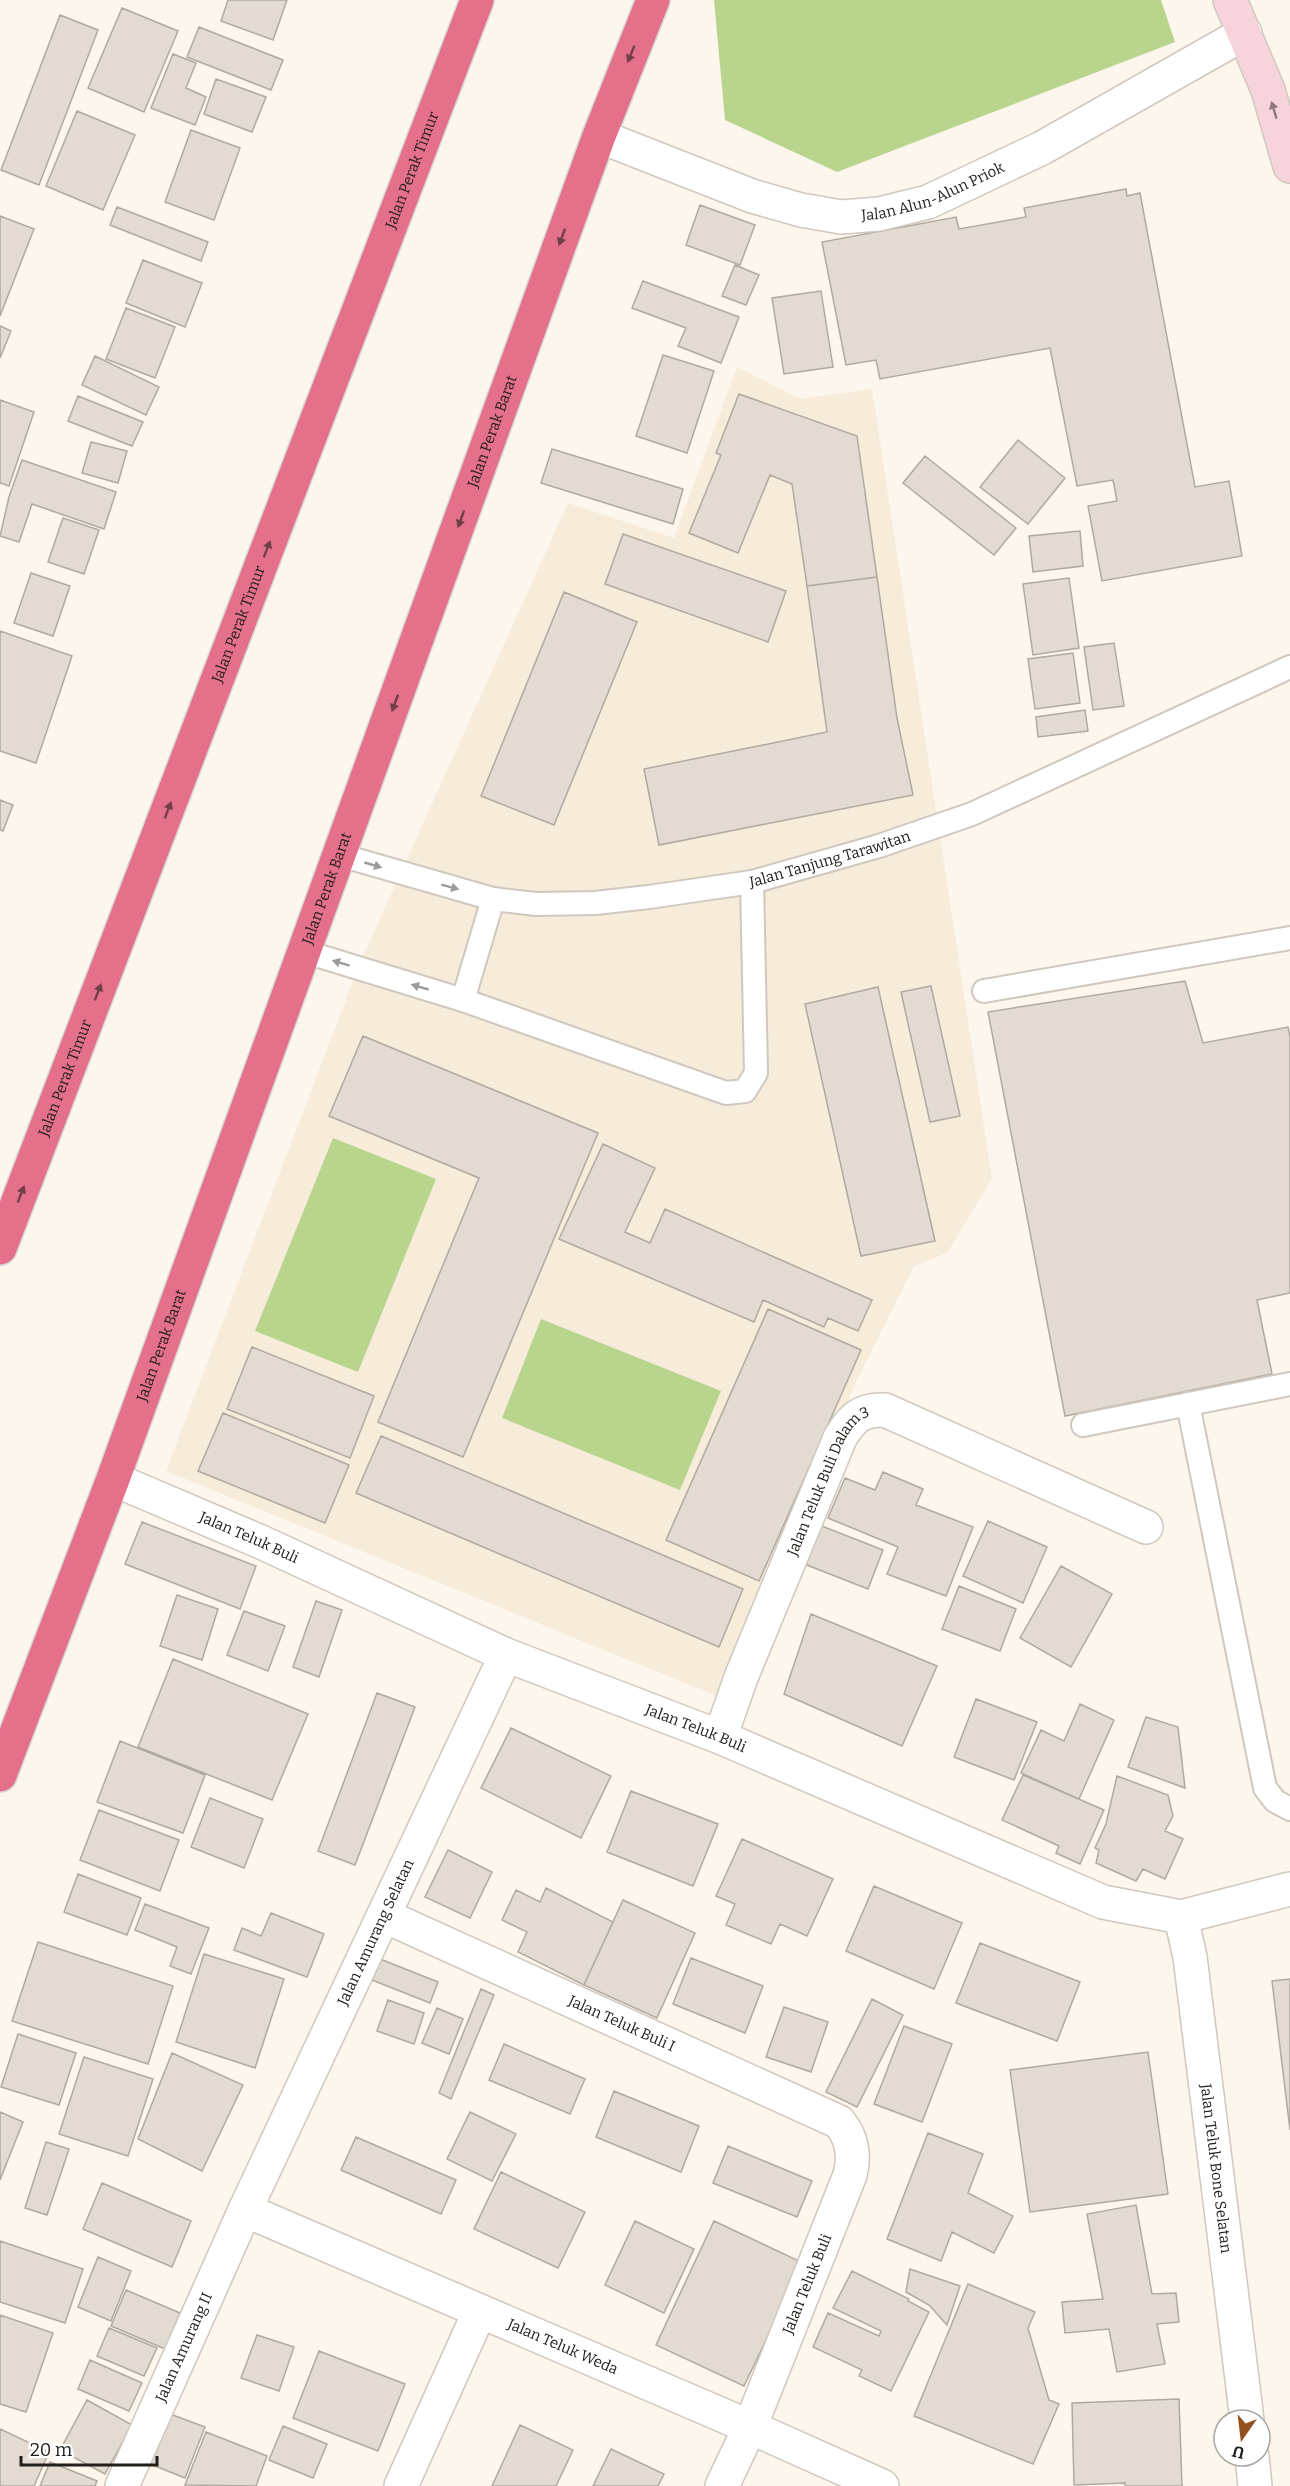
<svg xmlns="http://www.w3.org/2000/svg" width="1290" height="2486" font-family="Bitter,serif">
<style>
.built{fill:#f7ebda}
.green{fill:#b8d48d}
.building{fill:#e3dbd1;stroke:#b0a99f;stroke-width:1.5}
.lines{fill:none;stroke-linecap:round;stroke-linejoin:round}
.lane-casing{stroke:#cfc8be;stroke-width:26}
.street-casing{stroke:#cfc8be;stroke-width:36}
.secondary-casing{stroke:#cfc8be;stroke-width:36}
.highway-casing{stroke:#d7d7d6;stroke-width:36}
.lane{stroke:#fff;stroke-width:22}
.street{stroke:#fff;stroke-width:33}
.secondary{stroke:#f7d4dc;stroke-width:33}
.highway{stroke:#e47089;stroke-width:33}
.oneway{fill:#704048}
.oneway2{fill:#8d7a7c}
.oneway3{fill:#9c9b99}
.labels{text-anchor:middle;dominant-baseline:central;stroke-width:5;stroke-linejoin:round;paint-order:stroke}
.street-label{font-size:15px;fill:#23201c;stroke:#fff}
</style>
<rect width="100%" height="100%" fill="#fdf6ec"/>
<!-- built -->
<path class="built" d="M737,367l63,32 72,-10 120,790 -45,74 -33,13 -59,118 -136,313 -553,-226 194,-508 208,-460 106,35z"/>
<!-- green -->
<path class="green" d="M714,0h447l14,42 -338,130 -112,-52z
M333,1138l103,41 -78,193 -103,-41z
M541,1319l180,72 -41,99 -178,-72z"/>
<!-- building -->
<path class="building" d="M228,0h59l-14,40 -52,-19z
M122,8l56,23 -34,81 -56,-24z
M60,15l38,15 -59,155 -38,-15z
M199,27l84,33 -12,30 -84,-33z
M173,54l23,9 -10,25 20,9 -11,28 -44,-17z
M216,79l50,18 -14,35 -48,-18z
M77,111l58,24 -32,75 -57,-24z
M191,130l49,18 -26,72 -49,-18z
M1126,189l1,7 13,-3 55,294 34,-6 13,75 -140,25 -14,-75 29,-5 -4,-21 -36,6 -27,-138 -170,31 -4,-19 -30,5 -24,-123 134,-25 3,12 67,-12 -2,-9z
M700,205l55,20 -15,40 -54,-20z
M117,207l91,35 -7,19 -91,-36z
M0,216l34,13 -34,87z
M143,260l59,23 -17,44 -59,-24z
M735,265l24,10 -13,30 -24,-9z
M643,281l96,36 -18,46 -43,-17 8,-18 -54,-20z
M821,291l12,76 -49,7 -12,-76z
M126,308l49,19 -20,51 -49,-19z
M0,326l11,5 -11,27z
M663,355l51,16 -27,82 -51,-17z
M95,356l64,31 -13,28 -64,-30z
M739,394l118,42 20,141 -70,9 -15,-102 -22,-9 -32,78 -49,-20 32,-78 -5,-2z
M78,396l65,26 -11,24 -64,-25z
M0,400l34,12 -25,74 -9,-3z
M1018,440l47,38 -37,46 -48,-37z
M91,442l36,9 -9,32 -36,-10z
M552,449l131,40 -10,35 -132,-41z
M925,456l91,72 -22,27 -91,-72z
M22,460l94,32 -12,37 -72,-25 -13,38 -19,-6 9,-39z
M63,518l36,12 -15,44 -36,-12z
M1080,531l3,35 -50,6 -4,-36z
M623,534l163,57 -18,51 -163,-58z
M31,573l39,13 -17,50 -39,-13z
M877,577l20,141 16,77 -254,50 -15,-76 183,-37 -20,-146z
M1069,578l10,70 -46,7 -10,-71z
M564,592l73,30 -83,203 -73,-29z
M0,631l72,25 -36,107 -36,-12z
M1114,643l10,63 -31,4 -9,-63z
M1073,653l7,50 -45,6 -7,-50z
M1085,710l3,21 -50,6 -2,-20z
M0,800l13,5 -10,26 -3,-1z
M1185,981l18,62 85,-16 2,10v256l-33,7 15,74 -207,42 -77,-404z
M931,986l29,130 -30,6 -29,-130z
M878,987l57,254 -74,15 -56,-252z
M363,1036l235,97 -135,324 -85,-35 101,-244 -150,-62z
M603,1144l52,24 -30,64 25,11 15,-34 207,91 -14,31 -30,-13 -4,9 -61,-27 -9,22 -195,-83z
M768,1309l93,41 -102,231 -93,-41z
M252,1347l122,49 -24,62 -123,-49z
M223,1413l126,52 -24,58 -127,-52z
M381,1436l362,153 -24,58 -363,-154z
M883,1472l40,17 -7,16 57,22 -27,69 -59,-22 11,-27 -70,-29 17,-40 30,12z
M809,1521l74,29 -15,39 -74,-29z
M988,1521l59,26 -24,56 -60,-27z
M142,1522l114,44 -16,43 -115,-45z
M1061,1566l51,28 -41,73 -51,-29z
M959,1586l57,23 -16,42 -58,-22z
M177,1595l41,14 -16,51 -42,-14z
M316,1601l26,9 -23,67 -26,-10z
M244,1611l41,15 -17,45 -41,-16z
M811,1614l126,52 -35,80 -118,-52z
M173,1659l135,55 -36,86 -134,-53z
M377,1693l38,14 -60,158 -37,-14z
M976,1699l61,23 -23,58 -60,-23z
M1080,1704l34,16 -35,79 -58,-26 20,-43 23,11z
M1146,1717l32,10 7,61 -57,-21z
M511,1728l100,48 -30,62 -100,-50z
M120,1741l85,34 -22,58 -86,-31z
M1023,1775l81,35 -24,54 -24,-11 3,-7 -57,-26z
M1117,1776l51,19 5,21 -8,15 18,8 -18,40 -22,-10 -7,12 -40,-18 3,-13 -4,-2 11,-24z
M631,1791l87,33 -25,62 -86,-34z
M210,1798l53,21 -19,49 -53,-21z
M99,1810l80,30 -19,51 -80,-31z
M742,1839l91,40 -26,57 -27,-12 -9,20 -45,-19 9,-21 -19,-8z
M448,1850l44,22 -22,46 -45,-21z
M78,1874l63,24 -14,37 -63,-23z
M874,1886l88,37 -28,66 -88,-38z
M546,1888l67,34 -29,63 -66,-33 9,-20 -25,-12 14,-30 24,12z
M623,1900l72,33 -38,85 -73,-33z
M623,1900l72,33 -38,85 -73,-33z
M145,1904l64,24 -18,46 -21,-8 7,-19 -42,-17z
M271,1913l53,21 -17,43 -73,-27 8,-22 19,8z
M38,1942l135,44 -25,78 -136,-43z
M980,1943l100,39 -23,59 -101,-38z
M204,1954l80,25 -29,89 -79,-26z
M375,1957l63,25 -8,21 -63,-25z
M691,1958l72,28 -18,47 -72,-29z
M1290,1979v151l-18,-149z
M481,1989l13,6 -43,104 -12,-6z
M872,1999l31,16 -46,92 -31,-15z
M388,2000l36,13 -10,31 -37,-13z
M784,2007l44,15 -17,50 -45,-15z
M437,2008l26,11 -14,35 -27,-11z
M904,2026l48,18 -30,78 -48,-18z
M18,2034l58,19 -17,52 -58,-18z
M504,2044l81,35 -15,35 -81,-34z
M1148,2052l20,142 -138,18 -20,-142z
M172,2053l71,32 -41,86 -64,-32z
M84,2057l69,22 -25,77 -69,-22z
M614,2091l85,35 -18,46 -85,-35z
M0,2112l23,10 -23,58z
M470,2112l46,22 -24,47 -45,-22z
M928,2133l55,21 -15,39 45,23 -19,37 -42,-21 -11,29 -54,-22z
M356,2137l100,43 -15,34 -100,-44z
M46,2142l23,7 -22,66 -22,-7z
M728,2146l84,35 -15,36 -84,-34z
M501,2172l84,40 -27,56 -84,-39z
M102,2183l89,38 -19,46 -89,-38z
M1136,2205l16,89 24,-1 3,29 -22,2 8,40 -48,8 -8,-43 -44,4 -3,-31 41,-3 -16,-85z
M635,2221l59,28 -30,64 -59,-28z
M714,2221l89,42 -59,123 -88,-41z
M0,2241l83,28 -18,54 -65,-21z
M98,2257l33,14 -20,50 -33,-14z
M910,2269l50,17 -13,39 -18,-20 -23,-13z
M852,2271l57,28 -1,2 21,11 -38,79 -32,-15 3,-6 -49,-23 15,-34 51,23 2,-5 -48,-23z
M968,2284l67,28 -7,16 21,72 10,4 -26,60 -119,-48z
M126,2290l54,23 -15,36 -54,-23z
M0,2315l53,18 -27,79 -26,-8z
M109,2328l48,20 -13,28 -47,-20z
M257,2335l37,12 -15,44 -38,-13z
M319,2351l86,33 -27,67 -85,-33z
M90,2360l52,23 -13,28 -51,-22z
M1179,2399l3,87h-57v-3l-51,2 -2,-82z
M87,2400l45,25 -27,49 -45,-24z
M170,2414l35,13 -20,51 -35,-14z
M520,2425l53,25 -17,36h-64z
M283,2426l44,18 -14,34 -44,-18z
M0,2429l49,23 -15,34h-34z
M206,2432l61,24 -11,30 -71,-1z
M611,2449l53,25 -6,12h-65z
M50,2462l47,19 -2,5h-55z"/>
<g class="lines">
<!-- lane casing -->
<g class="lane-casing">
<g id="lane">
<path id="s1" d="M340,855l153,44 43,5 59,-1 54,-6 103,-15 127,-36 93,-32 318,-147"/>
<path d="M306,952l157,48 263,93 19,-2 11,-18 -4,-191"/>
<path d="M984,991l306,-53"/>
<path d="M463,1000l30,-101"/>
<path d="M1188,1404l77,384 10,13 15,8"/>
<path d="M1083,1425l207,-41"/>
</g>
</g>
<!-- street casing -->
<g class="street-casing">
<g id="street">
<path id="s2" d="M599,136l153,60 49,14 40,7 38,-3 49,-12 114,-54 203,-115"/>
<path id="s3" d="M113,1479l148,63 245,113 214,82 383,165 78,15 109,-28"/>
<path id="s4" d="M720,1737l22,-62 98,-237c12,-20 21,-29 45,-28l261,117"/>
<path id="s5" d="M385,1916l454,206c13,15 16,34 11,53l-100,252 -28,59"/>
<path id="s6" d="M1181,1917l9,40 57,463"/>
<path id="s7" d="M245,2210l505,217 132,59"/>
<path d="M1252,2456l3,30"/>
<path id="s8" d="M122,2486l123,-276 261,-555"/>
<path d="M401,2486l78,-173"/>
</g>
</g>
<!-- secondary casing -->
<g class="secondary-casing">
<path id="secondary" d="M1230,0l38,90 22,76"/>
</g>
<!-- highway casing -->
<g class="highway-casing">
<g id="highway">
<path id="s9" d="M0,1248l477,-1248"/>
<path id="s10" d="M0,1775l113,-296 486,-1343 54,-136"/>
</g>
</g>
<!-- lane -->
<use href="#lane" class="lane"/>
<!-- street -->
<use href="#street" class="street"/>
<!-- secondary -->
<use href="#secondary" class="secondary"/>
<!-- highway -->
<use href="#highway" class="highway"/>
</g>
<!-- one-way arrows -->
<defs><path id="oneway-solid" d="M-6-.8H1V-3.2L6.5 0L1 3.2V.8H-6Z" transform="scale(1.5)"/></defs>
<g class="oneway">
<use href="#oneway-solid" transform="translate(631 54) rotate(112)"/>
<use href="#oneway-solid" transform="translate(562 237) rotate(110)"/>
<use href="#oneway-solid" transform="translate(461 519) rotate(110)"/>
<use href="#oneway-solid" transform="translate(267 549) rotate(-69)"/>
<use href="#oneway-solid" transform="translate(395 703) rotate(110)"/>
<use href="#oneway-solid" transform="translate(168 810) rotate(-69)"/>
<use href="#oneway-solid" transform="translate(98 992) rotate(-69)"/>
<use href="#oneway-solid" transform="translate(21 1194) rotate(-69)"/>
</g>
<use class="oneway2" href="#oneway-solid" transform="translate(1274 110) rotate(-106)"/>
<g class="oneway3">
<use href="#oneway-solid" transform="translate(373 865) rotate(16)"/>
<use href="#oneway-solid" transform="translate(450 887) rotate(15)"/>
<use href="#oneway-solid" transform="translate(341 963) rotate(-163)"/>
<use href="#oneway-solid" transform="translate(420 987) rotate(-164)"/>
</g>
<g class="labels">
<!-- street labels -->
<g class="street-label">
<text stroke="none"><textPath href="#s9" startOffset="1154">Jalan Perak Timur</textPath></text>
<text stroke="none"><textPath href="#s2" startOffset="352">Jalan Alun-Alun Priok</textPath></text>
<text stroke="none"><textPath href="#s10" startOffset="1431">Jalan Perak Barat</textPath></text>
<text stroke="none"><textPath href="#s9" startOffset="668">Jalan Perak Timur</textPath></text>
<text stroke="none"><textPath href="#s1" startOffset="501">Jalan Tanjung Tarawitan</textPath></text>
<text stroke="none"><textPath href="#s10" startOffset="945">Jalan Perak Barat</textPath></text>
<text stroke="none"><textPath href="#s9" startOffset="182">Jalan Perak Timur</textPath></text>
<text stroke="none"><textPath href="#s10" startOffset="459">Jalan Perak Barat</textPath></text>
<text stroke="none"><textPath href="#s4" startOffset="279">Jalan Teluk Buli Dalam 3</textPath></text>
<text stroke="none"><textPath href="#s3" startOffset="148">Jalan Teluk Buli</textPath></text>
<text stroke="none"><textPath href="#s3" startOffset="634">Jalan Teluk Buli</textPath></text>
<text stroke="none"><textPath href="#s8" startOffset="609">Jalan Amurang Selatan</textPath></text>
<text stroke="none"><textPath href="#s5" startOffset="260">Jalan Teluk Buli I</textPath></text>
<text stroke="none"><textPath href="#s6" startOffset="254">Jalan Teluk Bone Selatan</textPath></text>
<text transform="translate(807 2284) rotate(-68)">Jalan Teluk Buli</text>
<text stroke="none"><textPath href="#s8" startOffset="152">Jalan Amurang II</textPath></text>
<text stroke="none"><textPath href="#s7" startOffset="346">Jalan Teluk Weda</textPath></text>
</g>
</g>
<!-- north arrow -->
<g transform="translate(1242 2438) rotate(194)"><circle r="28" fill="#ffffff" stroke="#a7a6a4" stroke-width="1.5"/>
<path d="M0-4.5L10 22L0 15L-10 22Z" fill="#945120"/>
<text y="-9" font-size="16" font-weight="bold" text-anchor="middle" fill="#23201c">U</text>
</g>
<!-- scale -->
<path d="M21 2456v9h136v-9" fill="none" stroke="#23201c" stroke-width="3"/>
<text x="30" y="2456" font-size="18" fill="#23201c" stroke="#ffffff" stroke-width="4.5" paint-order="stroke">20 m</text>
</svg>
